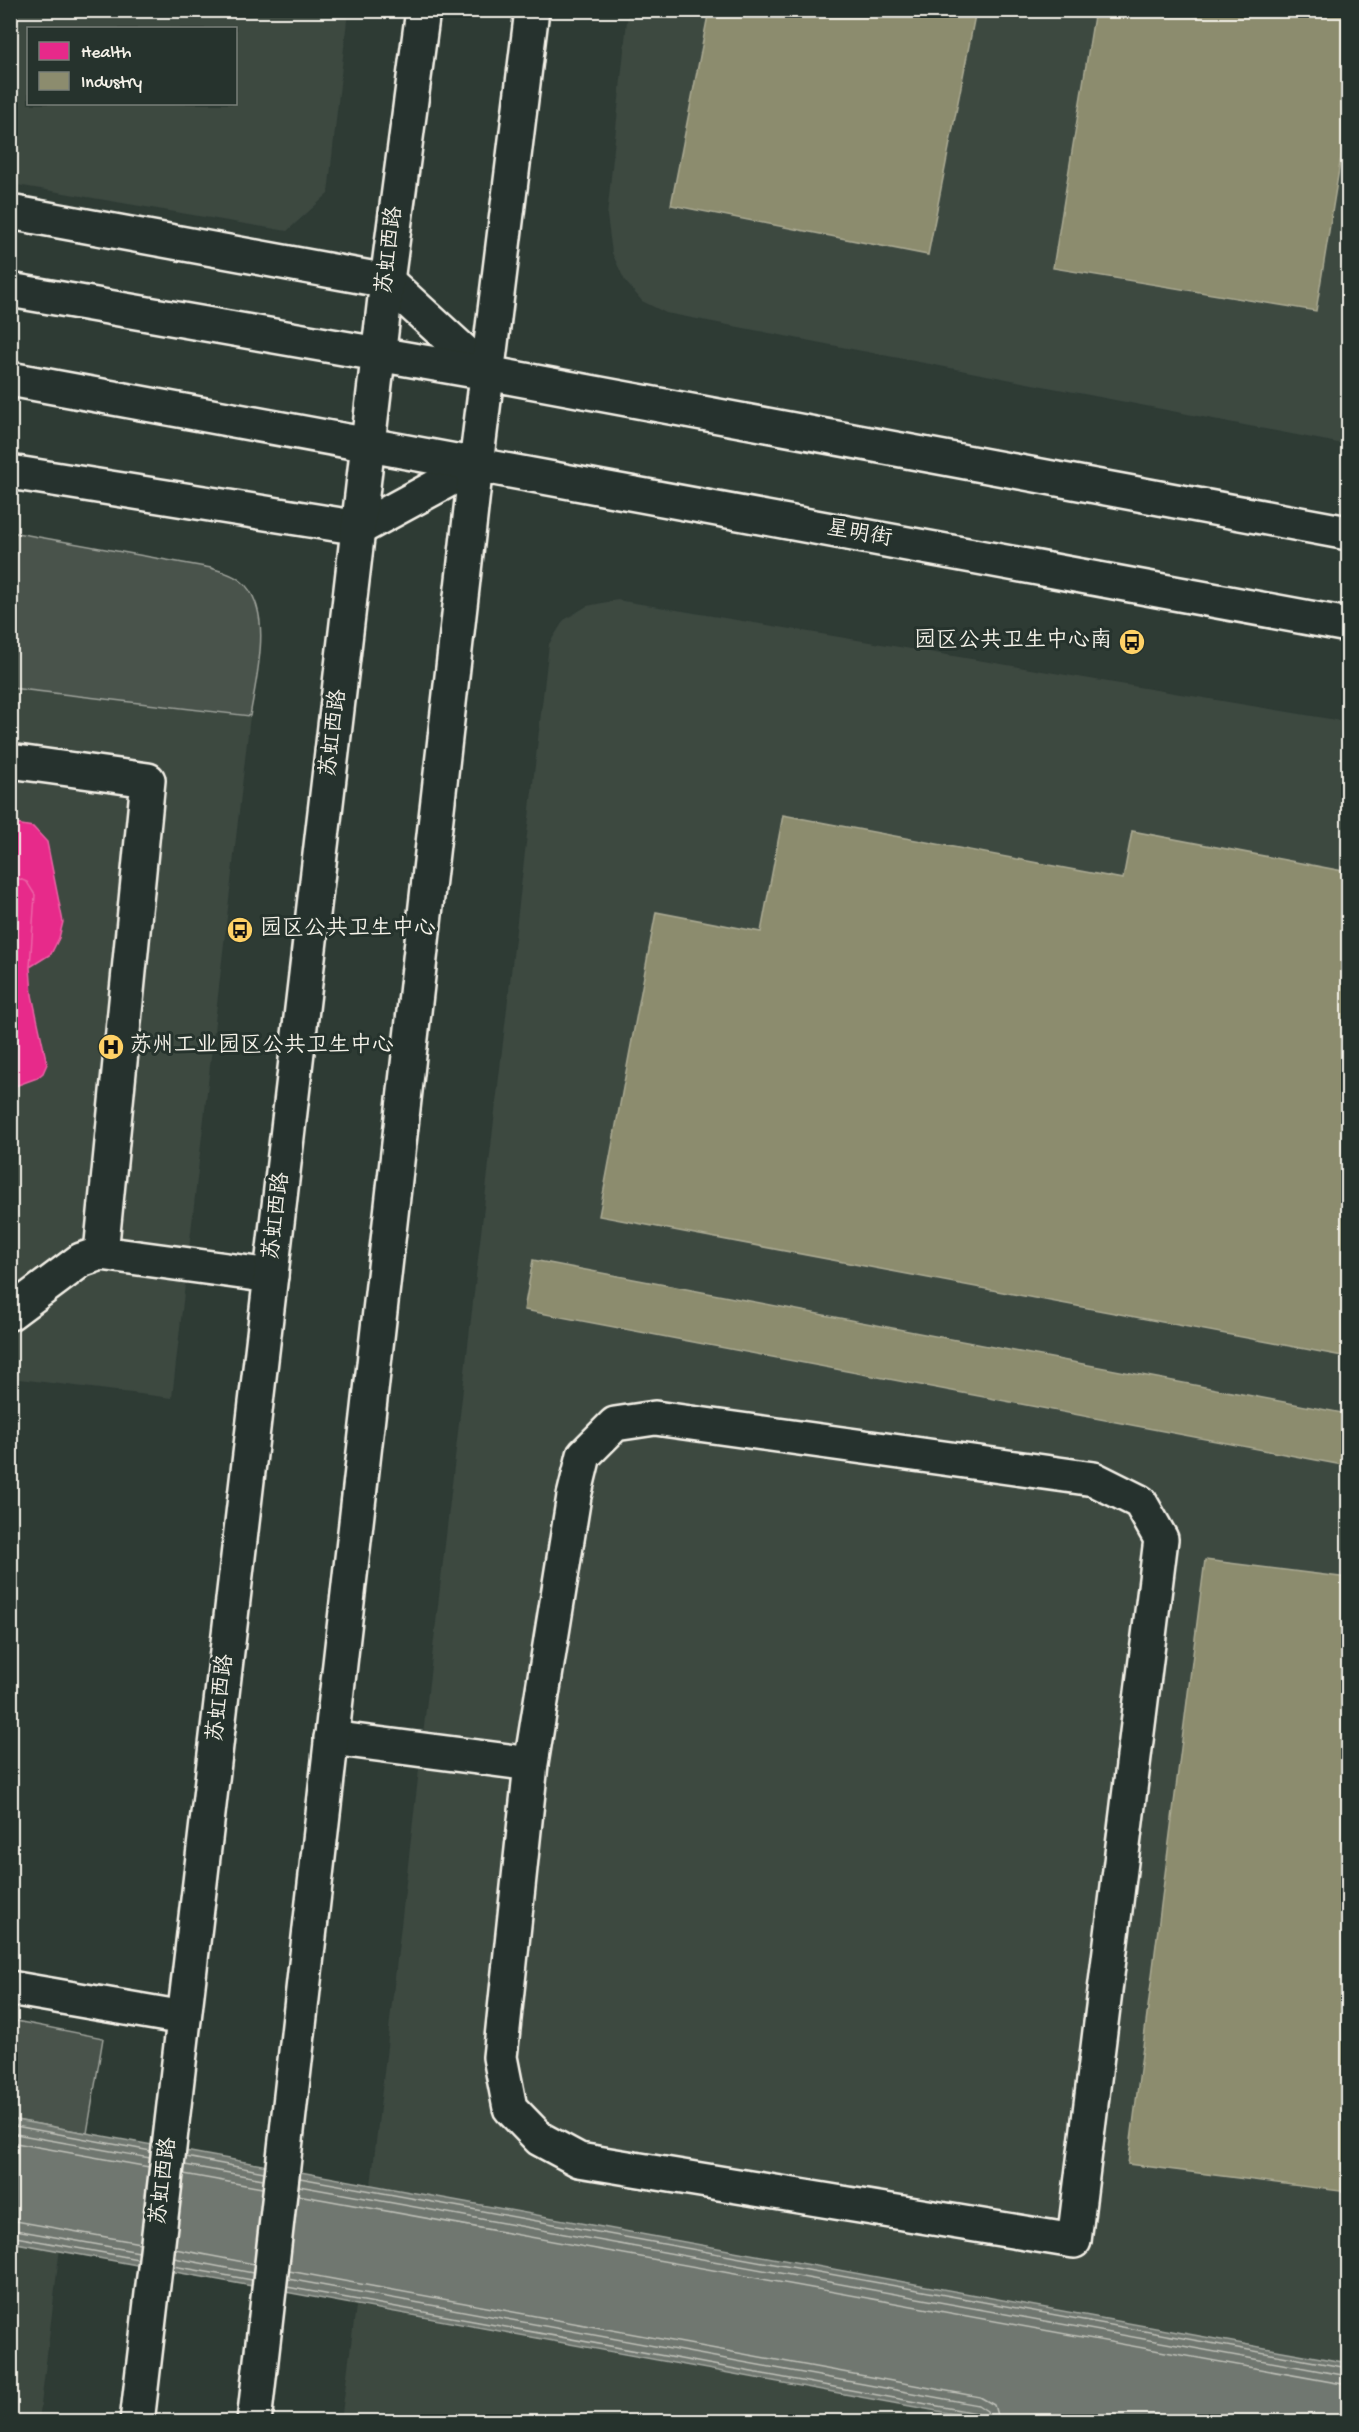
<svg xmlns="http://www.w3.org/2000/svg" width="1359" height="2432" font-family="'Gochi Hand','LXGW WenKai TC',sans-serif">
<style>
.built{fill:#3c4841;fill-rule:evenodd}
.green{fill:#48524c;stroke:#9ea29a;stroke-width:1.5}
.water{fill:#6f7770;stroke:#a4a8a0;stroke-width:1.5}
.health{fill:#e7298a;stroke:#eb65a6;stroke-width:1.5}
.industry{fill:#8c8c6e;stroke:#abaa93;stroke-width:1.5}
.lines{fill:none;stroke-linecap:round;stroke-linejoin:round}
.shore{stroke:#bfc0b8;stroke-width:1.5}
.minor-casing{stroke:#f4f1e8;stroke-width:38}
.major-casing{stroke:#f4f1e8;stroke-width:38}
.minor{stroke:#26332d;stroke-width:33}
.major{stroke:#26332d;stroke-width:33}
.labels{text-anchor:middle;dominant-baseline:central;stroke-width:6;stroke-linejoin:round;paint-order:stroke}
.street-label{font-size:22px;fill:#f4f1e8;stroke:#26332d}
.poi-label{font-size:22px;fill:#f4f1e8;stroke:#26332d;text-anchor:start}
</style>
<rect width="100%" height="100%" fill="#2e3b34"/>
<filter id="ink" filterUnits="userSpaceOnUse"><feTurbulence type="fractalNoise" baseFrequency=".0167" numOctaves="2"/><feDisplacementMap in="SourceGraphic" scale="12" xChannelSelector="R" yChannelSelector="G"/><feConvolveMatrix kernelMatrix="1 2 1 2 8 2 1 2 1" color-interpolation-filters="sRGB"/></filter>
<g filter="url(#ink)">
<!-- built -->
<path class="built" d="M10,11h338l-20,183 -41,37 -276,-47zM28,28h208v76h-208z
M628,11h720v434l-682,-132 -24,-12 -17,-20 -13,-28 -5,-37z
M617,600l731,122v1641l-977,-178 178,-1541 15,-24 23,-14z
M11,688l239,28 -78,682 -161,-20z
M10,2206l54,8 -25,207h-28z
M356,2306l635,115h1h-651z"/>
<!-- green -->
<path class="green" d="M11,532l200,36c10,3 22,6 30,13 34,28 15,98 9,135l-239,-28z
M11,2020l92,18 -16,95 -76,-14z"/>
<!-- water -->
<path class="water" d="M10,2119l1338,244v58h-356l-981,-179z"/>
<!-- health -->
<path class="health" d="M10,823l23,4 14,15 16,80 -4,16 -8,16 -21,13 5,-72 -8,-13 -17,-7z
M10,875l17,7 8,13 -5,72 2,28 15,69 -4,9 -6,5 -27,10z"/>
<!-- industry -->
<path class="industry" d="M709,10h267l-48,245 -257,-50z
M1095,10h253v104l-32,197 -263,-43z
M783,815l340,64 9,-48 211,40 5,-31v517l-749,-141 57,-304 105,20z
M533,1260l815,154v52l-824,-156z
M1205,1560l143,18v614l-220,-28z"/>
<g class="lines">
<!-- shore -->
<path class="shore" d="M10,2125l141,26
M10,2133l140,25
M10,2142l139,25
M186,2157l78,15
M185,2165l78,14
M184,2174l78,14
M300,2178l1048,190
M299,2186l1049,190
M298,2195l1050,190
M10,2220l130,23
M10,2229l129,23
M10,2236l128,23
M175,2249l79,15
M174,2258l79,15
M173,2266l79,14
M289,2271l691,126 14,8 5,17
M288,2279l690,126 9,6 3,11
M287,2287l689,126 5,3 1,6"/>
<!-- minor casing -->
<g class="minor-casing">
<path id="minor" d="M10,212l377,69 100,92
M10,472l350,56 116,-63
M10,761l138,19 -47,473
M10,1313l71,-53 20,-7 170,23
M655,1418l439,61 46,23 21,37 -87,702 -495,-81 -39,-21 -30,-31 -10,-51 31,-293 43,-268 10,-41 31,-31z
M331,1738l200,26
M10,1988l174,30"/>
</g>
<!-- major casing -->
<g class="major-casing">
<path id="major" d="M10,290l477,83 861,160
M10,379l1338,246
M137,2422l250,-2141 36,-271
M254,2422l222,-1957 56,-455"/>
</g>
<!-- minor -->
<use href="#minor" class="minor"/>
<!-- major -->
<use href="#major" class="major"/>
</g>
</g>
<!-- icons -->
<defs>
<g id="bus-disc" transform="scale(1.35)"><circle r="9.5" fill="#ffd166" stroke="#26332d"/><path d="M-5-6H5V4H4V6H2V4H-2V6H-4V4H-5ZM-3.5-4V0h7V-4ZM-3.5 1.2v1.5H-2V1.2ZM2 1.2v1.5H3.5V1.2Z" fill="#111"/></g>
<g id="hospital-disc" transform="scale(1.35)"><circle r="9.5" fill="#ffd166" stroke="#26332d"/><path d="M-5-5h3v3.5h4V-5h3V5h-3V1.5h-4V5h-3Z" fill="#111"/></g>
</defs>
<g fill-rule="evenodd">
<use href="#bus-disc" x="1132" y="642"/>
<use href="#bus-disc" x="240" y="930"/>
<use href="#hospital-disc" x="111" y="1047"/>
</g>
<g class="labels">
<!-- street labels -->
<g class="street-label">
<text transform="translate(391 250) rotate(-83)">苏虹西路</text>
<text transform="translate(859 535) rotate(10)">星明街</text>
<text transform="translate(335 733) rotate(-83)">苏虹西路</text>
<text transform="translate(278 1216) rotate(-83)">苏虹西路</text>
<text transform="translate(222 1698) rotate(-83)">苏虹西路</text>
<text transform="translate(165 2181) rotate(-83)">苏虹西路</text>
</g>
<!-- poi labels -->
<g class="poi-label">
<text x="1112" y="642" text-anchor="end">园区公共卫生中心南</text>
<text x="260" y="930">园区公共卫生中心</text>
<text x="130" y="1047">苏州工业园区公共卫生中心</text>
</g>
</g>
<!-- margin -->
<rect width="1359" height="2432" fill="none" stroke="#26332d" stroke-width="36"/>
<rect x="18" y="18" width="1323" height="2396" fill="none" stroke="#f4f1e8" stroke-width="2" filter="url(#ink)"/>
<!-- legend -->
<rect x="27" y="27" width="210" height="78" fill="#26332d" stroke="#787f78" stroke-width="1.5"/>
<rect x="39" y="42" width="30" height="18" fill="#e7298a" stroke="#787f78" stroke-width="1.5"/>
<text x="81" y="57" font-size="18" fill="#f4f1e8">Health</text>
<rect x="39" y="72" width="30" height="18" fill="#8c8c6e" stroke="#787f78" stroke-width="1.5"/>
<text x="81" y="87" font-size="18" fill="#f4f1e8">Industry</text>
</svg>
